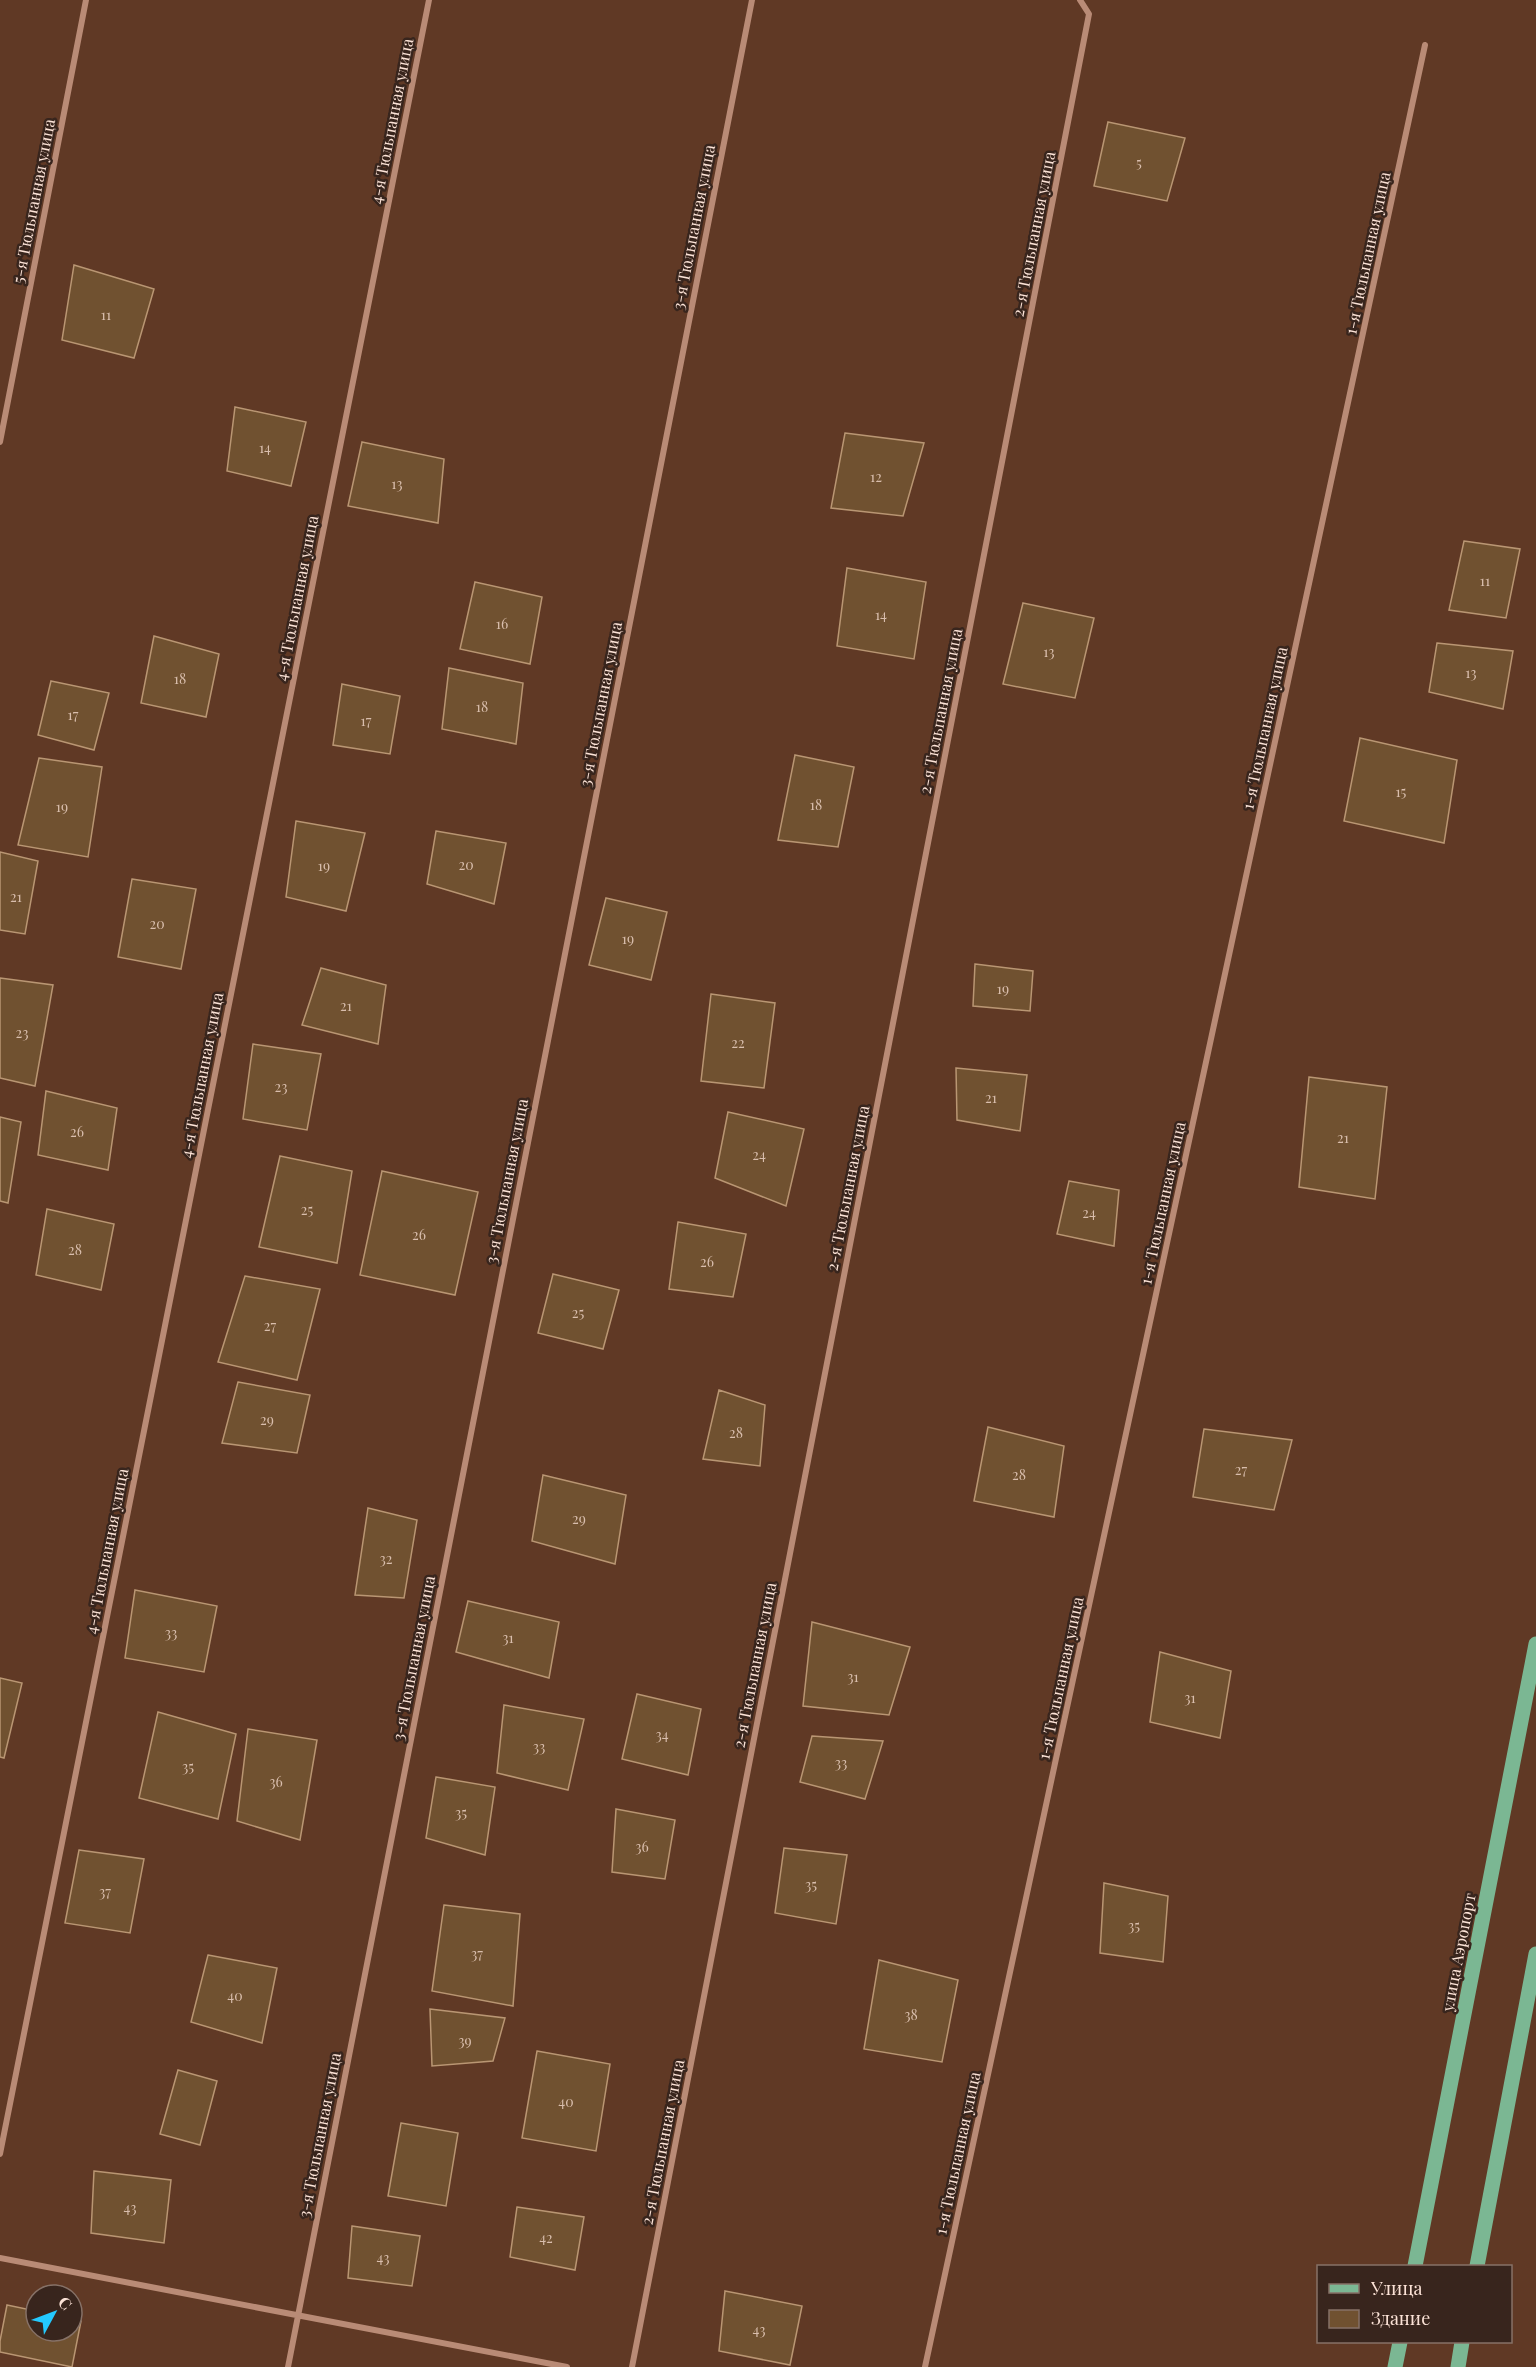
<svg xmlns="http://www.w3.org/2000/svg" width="1536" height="2367" font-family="'Playfair Display',serif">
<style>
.building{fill:#705130;stroke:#b99673;stroke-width:1.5}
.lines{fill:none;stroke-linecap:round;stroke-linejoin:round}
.minor{stroke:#b98b76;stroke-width:6}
.primary{stroke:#7bb793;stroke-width:15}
.labels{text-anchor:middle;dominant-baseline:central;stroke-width:5;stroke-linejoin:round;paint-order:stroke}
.number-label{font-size:14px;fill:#d9bead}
.street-label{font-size:16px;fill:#fce3d7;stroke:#38251d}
</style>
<rect width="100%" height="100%" fill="#603925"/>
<!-- building -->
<path class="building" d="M1108,122l77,16 -18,63 -73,-15z
M74,265l80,24 -20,69 -72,-18z
M235,407l71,15 -15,64 -64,-15z
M845,433l79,10 -21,73 -72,-8z
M362,442l82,17 -6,64 -90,-17z
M1464,541l56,8 -14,69 -57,-8z
M847,568l79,14 -12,77 -77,-13z
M475,582l67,15 -12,67 -70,-15z
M1023,603l71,15 -19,80 -72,-14z
M154,636l65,18 -13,63 -65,-14z
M1437,643l76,8 -10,58 -74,-17z
M449,668l74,15 -7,61 -74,-15z
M51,681l58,12 -15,57 -56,-15z
M342,684l58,12 -10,58 -57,-9z
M1360,738l97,22 -13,83 -100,-22z
M795,755l59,12 -16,80 -60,-7z
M39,758l63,9 -14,90 -70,-12z
M296,821l69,12 -19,78 -60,-14z
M436,831l70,12 -12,61 -67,-20z
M0,852l38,9 -13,73 -25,-4z
M132,879l64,10 -15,80 -63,-12z
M606,898l61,14 -16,68 -62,-15z
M975,964l58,7 -3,40 -57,-5z
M321,968l65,17 -8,59 -76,-19z
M0,978l53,7 -18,101 -35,-8z
M711,994l64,9 -11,85 -63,-7z
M253,1044l68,10 -14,76 -64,-11z
M956,1068l71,7 -7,56 -63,-11z
M1309,1077l78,10 -12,112 -76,-12z
M46,1091l71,17 -9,62 -70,-15z
M728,1112l76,17 -18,77 -71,-28z
M0,1117l21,5 -13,81 -8,-2z
M280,1156l72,15 -15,92 -78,-16z
M382,1171l96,21 -23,103 -95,-20z
M1069,1181l50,9 -5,56 -57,-12z
M47,1209l67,15 -13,66 -65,-15z
M678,1222l68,12 -13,63 -64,-8z
M553,1274l66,16 -16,59 -65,-16z
M245,1276l75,13 -23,91 -79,-18z
M238,1382l72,13 -13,58 -75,-10z
M719,1390l46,15 -5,61 -57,-7z
M988,1427l76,19 -10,71 -80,-16z
M1204,1429l88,11 -18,70 -81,-13z
M543,1475l83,20 -11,69 -83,-23z
M368,1508l49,12 -13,78 -49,-3z
M135,1590l82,16 -13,66 -79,-14z
M468,1601l91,21 -10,56 -93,-26z
M812,1622l98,25 -21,68 -86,-9z
M1160,1652l71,19 -11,67 -70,-16z
M0,1678l22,5 -18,75 -4,-1z
M637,1694l64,15 -13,66 -66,-16z
M504,1705l80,14 -16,71 -71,-17z
M158,1712l78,22 -18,85 -79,-21z
M248,1729l69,11 -17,100 -63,-19z
M812,1736l71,5 -18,58 -65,-17z
M436,1777l59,10 -10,68 -59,-17z
M616,1809l59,11 -10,59 -53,-7z
M784,1848l63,7 -11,69 -61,-11z
M79,1850l65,9 -14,74 -65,-10z
M1104,1883l64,13 -5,66 -63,-9z
M444,1905l76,9 -7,92 -81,-15z
M208,1955l69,13 -15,75 -71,-21z
M879,1960l79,20 -16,82 -78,-13z
M430,2009l75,9 -12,43 -61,5z
M537,2051l73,13 -14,87 -74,-13z
M178,2070l39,11 -17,64 -40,-11z
M401,2123l57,10 -12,73 -58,-10z
M94,2171l77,9 -7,63 -73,-10z
M517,2207l67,10 -9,53 -65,-13z
M352,2226l68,10 -8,50 -64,-8z
M725,2291l77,15 -12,59 -71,-14z
M7,2305l29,6v20h36v-12l9,2 -9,46 -72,-15v-11z"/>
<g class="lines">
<!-- minor -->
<path class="minor" d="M0,442l86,-442
M0,2154l429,-2154
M0,2258l567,109
M288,2367l464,-2367
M632,2367l457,-2353 -9,-14
M925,2367l500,-2322"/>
<!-- primary -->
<path class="primary" d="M1415,2266l121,-622
M1477,2266l59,-312
M1395,2367l5,-25
M1458,2367l4,-25"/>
</g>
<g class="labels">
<!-- number labels -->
<g class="number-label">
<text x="1139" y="162">5</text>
<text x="106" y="314">11</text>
<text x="265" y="447">14</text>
<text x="876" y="476">12</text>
<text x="397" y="483">13</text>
<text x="1485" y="580">11</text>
<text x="881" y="614">14</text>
<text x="502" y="623">16</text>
<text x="1049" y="651">13</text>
<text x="1471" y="672">13</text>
<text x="180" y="678">18</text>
<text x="482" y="706">18</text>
<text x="73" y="714">17</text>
<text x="366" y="720">17</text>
<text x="1401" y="791">15</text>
<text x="816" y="804">18</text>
<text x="62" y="806">19</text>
<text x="466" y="864">20</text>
<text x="324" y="865">19</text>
<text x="16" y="896">21</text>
<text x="157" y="923">20</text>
<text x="628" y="938">19</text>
<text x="1003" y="988">19</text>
<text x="346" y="1005">21</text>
<text x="22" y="1032">23</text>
<text x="738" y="1042">22</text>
<text x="281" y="1086">23</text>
<text x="991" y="1097">21</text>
<text x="77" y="1131">26</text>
<text x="1343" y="1137">21</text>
<text x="759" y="1154">24</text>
<text x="307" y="1209">25</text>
<text x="1089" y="1212">24</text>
<text x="419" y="1234">26</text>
<text x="75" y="1249">28</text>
<text x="707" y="1261">26</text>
<text x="578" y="1312">25</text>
<text x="270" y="1325">27</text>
<text x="267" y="1419">29</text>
<text x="736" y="1432">28</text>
<text x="1241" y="1469">27</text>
<text x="1019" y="1474">28</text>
<text x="579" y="1518">29</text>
<text x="386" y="1558">32</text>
<text x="171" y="1632">33</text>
<text x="508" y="1637">31</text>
<text x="853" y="1676">31</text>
<text x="1190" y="1697">31</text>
<text x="662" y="1734">34</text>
<text x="539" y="1746">33</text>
<text x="841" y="1762">33</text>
<text x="188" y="1766">35</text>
<text x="276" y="1781">36</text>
<text x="461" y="1812">35</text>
<text x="642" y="1846">36</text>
<text x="811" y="1884">35</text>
<text x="105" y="1891">37</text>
<text x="1134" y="1925">35</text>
<text x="477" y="1953">37</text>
<text x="235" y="1995">40</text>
<text x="911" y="2014">38</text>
<text x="465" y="2040">39</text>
<text x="566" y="2101">40</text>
<text x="130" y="2207">43</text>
<text x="546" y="2237">42</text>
<text x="383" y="2257">43</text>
<text x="759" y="2329">43</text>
</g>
<!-- street labels -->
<g class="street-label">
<text transform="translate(391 121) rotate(-79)">4-я Тюльпанная улица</text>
<text transform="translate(33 201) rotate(-79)">5-я Тюльпанная улица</text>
<text transform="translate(693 227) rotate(-79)">3-я Тюльпанная улица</text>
<text transform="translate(1033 234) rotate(-79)">2-я Тюльпанная улица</text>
<text transform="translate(1367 253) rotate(-78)">1-я Тюльпанная улица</text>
<text transform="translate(296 598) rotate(-79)">4-я Тюльпанная улица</text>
<text transform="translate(600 704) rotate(-79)">3-я Тюльпанная улица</text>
<text transform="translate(940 711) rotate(-79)">2-я Тюльпанная улица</text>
<text transform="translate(1264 728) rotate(-78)">1-я Тюльпанная улица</text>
<text transform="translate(201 1075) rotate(-79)">4-я Тюльпанная улица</text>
<text transform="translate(506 1181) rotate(-79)">3-я Тюльпанная улица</text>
<text transform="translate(847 1188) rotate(-79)">2-я Тюльпанная улица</text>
<text transform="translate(1162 1203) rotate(-78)">1-я Тюльпанная улица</text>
<text transform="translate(106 1551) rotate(-79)">4-я Тюльпанная улица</text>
<text transform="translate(413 1658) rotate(-79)">3-я Тюльпанная улица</text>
<text transform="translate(754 1665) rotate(-79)">2-я Тюльпанная улица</text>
<text transform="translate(1060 1678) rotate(-78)">1-я Тюльпанная улица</text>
<text transform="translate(1458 1952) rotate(-79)">улица Аэропорт</text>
<text transform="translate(319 2135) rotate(-79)">3-я Тюльпанная улица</text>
<text transform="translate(662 2142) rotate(-79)">2-я Тюльпанная улица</text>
<text transform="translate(957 2153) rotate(-78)">1-я Тюльпанная улица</text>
</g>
</g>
<!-- legend -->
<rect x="1317" y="2265" width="195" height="78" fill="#38251d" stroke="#867167" stroke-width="1.5"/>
<rect x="1329" y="2284" width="30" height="9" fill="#7bb793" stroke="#867167" stroke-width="1.5"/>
<text x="1371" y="2295" font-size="18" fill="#fce3d7">Улица</text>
<rect x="1329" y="2310" width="30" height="18" fill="#705130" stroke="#867167" stroke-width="1.5"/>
<text x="1371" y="2325" font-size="18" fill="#fce3d7">Здание</text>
<!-- north arrow -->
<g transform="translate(54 2313) rotate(49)"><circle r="28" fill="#38251d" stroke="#867167" stroke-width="1.5"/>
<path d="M0-4.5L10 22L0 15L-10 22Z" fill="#24c9fe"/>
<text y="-9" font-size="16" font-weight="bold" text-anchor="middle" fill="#fce3d7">С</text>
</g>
</svg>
